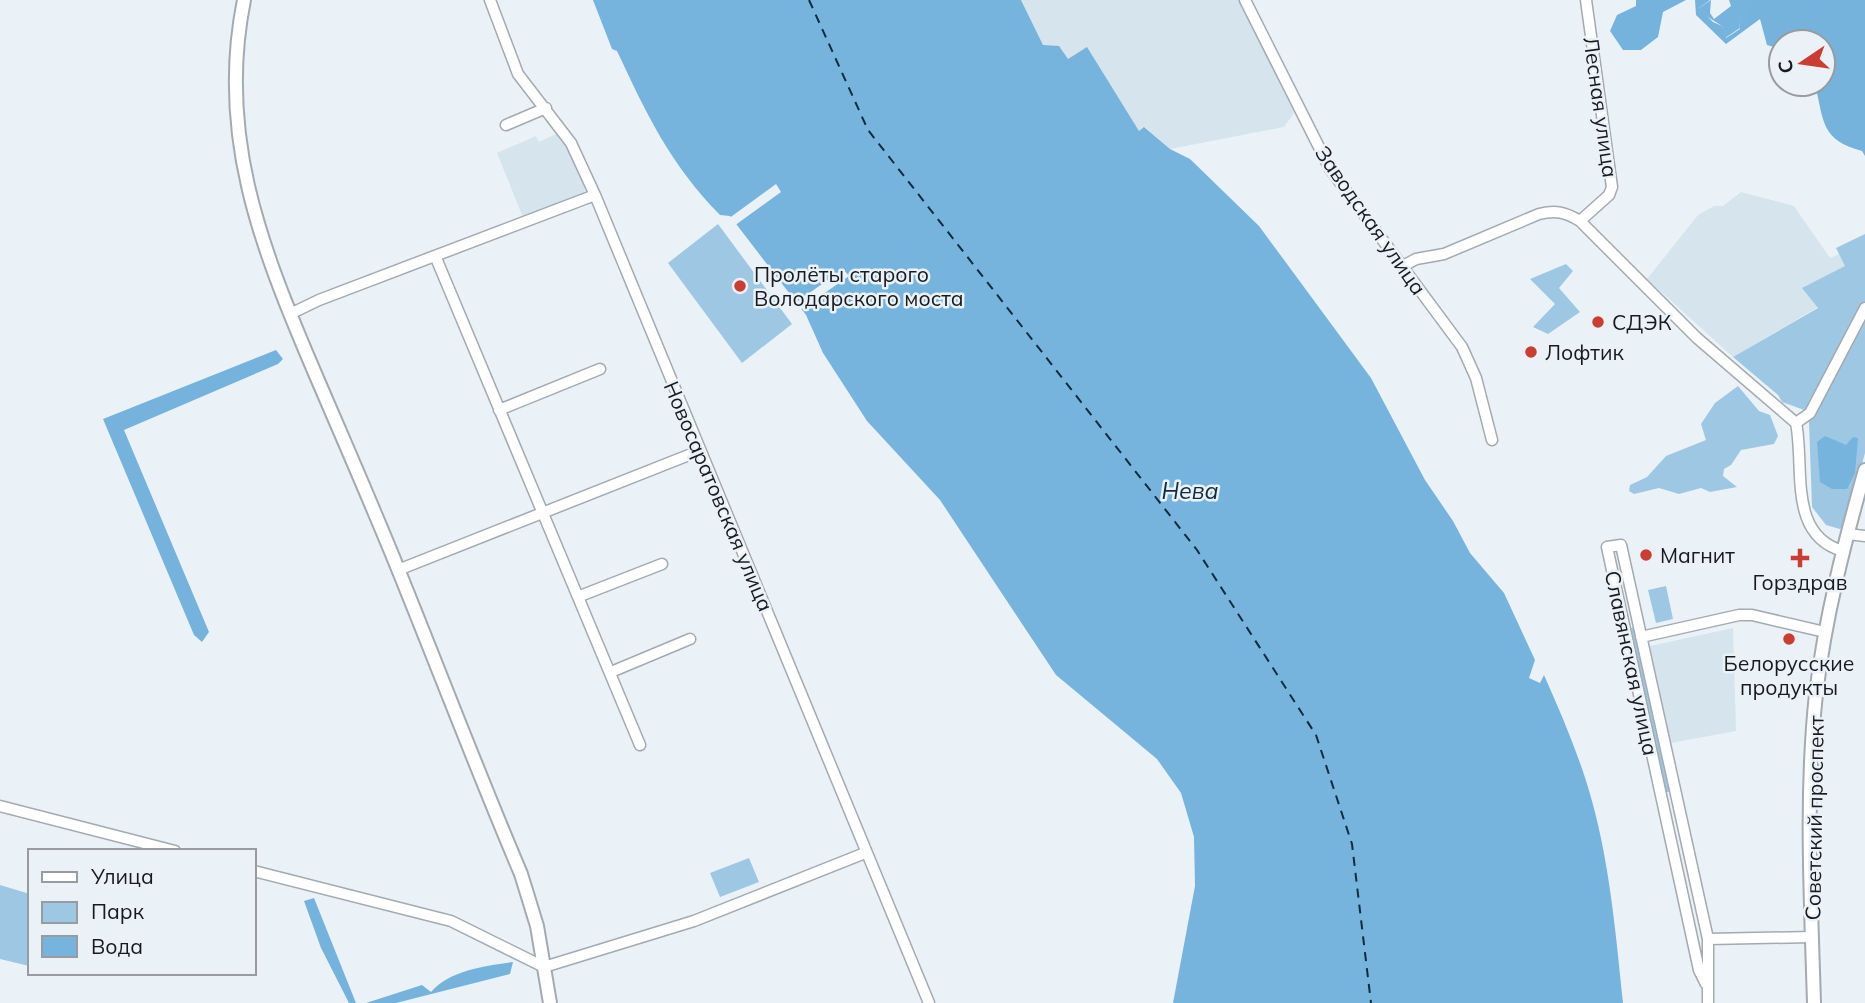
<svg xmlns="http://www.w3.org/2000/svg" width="1865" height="1003" font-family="Mulish,sans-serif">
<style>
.built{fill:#d5e4ed}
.green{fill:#9ec7e3}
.forest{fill:#75b3dc}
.water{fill:#76b4dd}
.pier{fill:#eaf2f8}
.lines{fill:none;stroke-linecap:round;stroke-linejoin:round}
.ferry{stroke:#102c3e;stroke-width:2;stroke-dasharray:9 7;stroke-linecap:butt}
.minor-casing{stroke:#a3aab0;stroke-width:13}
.major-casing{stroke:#a3aab0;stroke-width:16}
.minor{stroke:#fff;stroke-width:10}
.major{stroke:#fff;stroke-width:12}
.poi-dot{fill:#cb3d32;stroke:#eaf2f8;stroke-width:2.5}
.labels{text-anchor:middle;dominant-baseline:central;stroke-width:5;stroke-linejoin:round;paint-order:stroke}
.street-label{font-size:21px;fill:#181b1d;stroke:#eaf2f8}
.poi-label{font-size:21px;fill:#181b1d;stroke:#eaf2f8;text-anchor:start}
.water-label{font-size:23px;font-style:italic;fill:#102c3e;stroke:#eaf2f8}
</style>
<rect width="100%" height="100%" fill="#eaf2f8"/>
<!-- built -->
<path class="built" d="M1021,0h218l55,113 -10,14 -114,22 -25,-22 -6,4 -52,-83 -19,11 -25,-14z
M560,132l17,32 9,30 -62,26 -27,-67 39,-17 3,6z
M1741,192l53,14 36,52 9,-4 7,12 -43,22 15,19 -85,50 -86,-78 51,-64 16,-9h9z
M1733,628l3,103 -65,12 -21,-97z"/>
<!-- green -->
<path class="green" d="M718,224l74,100 -50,39 -74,-100z
M1865,234v69l-54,104 -4,4 -25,-9 -4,-7 -45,-38 85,-49 -16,-20 43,-22 -9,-18z
M1566,264l7,7 -14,17 21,24 -32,22 -15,-7 22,-23 -25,-25z
M1865,312v141l-20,72 -5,4 -14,-4 -14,-18 -3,-85z
M1738,386l21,25 11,4 8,21 -4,8 -33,6 -10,15 -7,4 -1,7 14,11 -27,5 -9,-4 -22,6 -20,-6 -25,6 -5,-3 1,-6 17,-8 19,-21 40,-16 -5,-16 14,-21z
M1666,586l7,33 -17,4 -8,-33z
M1637,627l34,165h-6l-34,-164z
M749,858l10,24 -39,15 -10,-24z
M0,885l30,9 -1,72 -29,-7z"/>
<!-- forest -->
<path class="forest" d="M1636,0h50l-23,12 -5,25 -17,13h-18l-13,-19 7,-16 19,-9z
M1695,0h15l-11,8 14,14 9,4 4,12 14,-9 -1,-7 5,-1 -6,-21h127v156l-3,-5c-41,-11 -38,-29 -47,-67h8v-42h-42v7l-14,-4 -7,-26 -34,25 -30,-29z
M276,350l7,9 -5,5 -154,66 85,202 -7,10 -8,-7 -91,-216z
M314,898l42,105h-7l-28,-55 -17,-47z
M513,962l-3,12 -114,29h-30l56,-18 9,7c19,-22 54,-26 82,-30z"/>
<!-- water -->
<path class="water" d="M593,0h428l22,45 16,1 9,13 19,-12 52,84 5,-4 26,22 20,10 69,67 112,152 54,102 28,41 17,32 34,40 31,67 -6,18 11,5 4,-8c18,41 36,82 48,126 18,65 24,135 31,202h-450l22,-117 -1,-49 -13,-44 -24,-34 -101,-84 -116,-175 -73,-79 -44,-68 -17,-38 -76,-99 -10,-1c-50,-51 -73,-100 -103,-164l-5,-2z
M1711,0l-1,13 4,6 17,-13 -2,-6h9l11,6 -3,18 -7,-2 1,6 -15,10 -3,-12 -22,-14 -1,-4z
M1825,436l21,9 7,-8 5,1 -3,35 -8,16h-15l-12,-7 -3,-40z"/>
<!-- pier -->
<path class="pier" d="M776,184l5,8 -47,34 -6,-7z
M843,269l6,7 -50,35 -5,-7z"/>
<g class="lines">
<!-- ferry -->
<path class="ferry" d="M809,0l59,130 329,420 119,185 36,109 19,159"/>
<!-- minor casing -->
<g class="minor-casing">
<path id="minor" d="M490,0l28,74 53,69 24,52 334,808
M1245,0l85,169 132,178 14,31 16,62
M506,125l40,-17
M1580,221l29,-26 3,-8 -26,-187
M436,258l204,487
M1403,266l13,-7 28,-5 95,-40c17,-4 26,-2 41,7l117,117 99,85c9,44 -9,112 47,128
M290,314l29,-14 276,-105
M499,410l101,-41
M1796,423l14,-10 55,-105
M1848,534l17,2
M398,570l301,-119
M580,596l82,-32
M1641,637l98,-22h13l73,17
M611,672l79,-33
M0,806l175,45
M254,871l197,50 93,46 150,-46 171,-68
M1708,939l104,-2
M1706,984l-7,-14 -92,-423 14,-2 87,394v64"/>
</g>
<!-- major casing -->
<g class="major-casing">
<path id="major" d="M244,0c-27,133 16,244 67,364 29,68 59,136 87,205 41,101 80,204 123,305l16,52 13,77
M1814,1003c-3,-103 -9,-207 2,-309 9,-76 28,-150 49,-224"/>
</g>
<!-- minor -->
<use href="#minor" class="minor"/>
<!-- major -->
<use href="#major" class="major"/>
</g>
<!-- markers -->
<g class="poi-dot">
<circle cx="740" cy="286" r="7"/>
<circle cx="1598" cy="322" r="7"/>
<circle cx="1531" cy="352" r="7"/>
<circle cx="1646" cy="555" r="7"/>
<path d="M1796.5 547.5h7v7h7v7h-7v7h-7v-7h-7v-7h7z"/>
<circle cx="1789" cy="639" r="7"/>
</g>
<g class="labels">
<!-- street labels -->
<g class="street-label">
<text transform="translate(1601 107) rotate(82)">Лесная улица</text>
<text transform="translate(1371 220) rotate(55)">Заводская улица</text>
<text transform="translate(719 496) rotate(67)">Новосаратовская улица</text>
<text transform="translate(1632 663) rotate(78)">Славянская улица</text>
<text transform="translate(1814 818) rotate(-89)">Советский проспект</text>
</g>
<!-- poi labels -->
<g class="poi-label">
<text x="754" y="274">Пролёты старого<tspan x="754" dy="24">Володарского моста</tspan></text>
<text x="1612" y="322">СДЭК</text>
<text x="1545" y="352">Лофтик</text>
<text x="1660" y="555">Магнит</text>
<text x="1800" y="582" text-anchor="middle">Горздрав</text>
<text x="1789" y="663" text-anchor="middle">Белорусские<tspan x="1789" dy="24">продукты</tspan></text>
</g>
<!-- water labels -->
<g class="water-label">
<text x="1190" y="490">Нева</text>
</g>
</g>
<!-- legend -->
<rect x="28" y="849" width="228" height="126" fill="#eaf2f8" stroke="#969ca0" stroke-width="2"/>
<rect x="42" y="872" width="35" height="10" fill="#ffffff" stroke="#969ca0" stroke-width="2"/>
<text x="91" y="884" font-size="21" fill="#181b1d">Улица</text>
<rect x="42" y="902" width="35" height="21" fill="#9ec7e3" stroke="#969ca0" stroke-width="2"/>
<text x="91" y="919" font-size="21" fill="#181b1d">Парк</text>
<rect x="42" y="936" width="35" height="21" fill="#76b4dd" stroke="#969ca0" stroke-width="2"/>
<text x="91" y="954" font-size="21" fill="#181b1d">Вода</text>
<!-- north arrow -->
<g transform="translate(1802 63) rotate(257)"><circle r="33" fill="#eaf2f8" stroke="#969ca0" stroke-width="2"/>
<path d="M0-5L12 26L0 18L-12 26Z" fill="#cb3d32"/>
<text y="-10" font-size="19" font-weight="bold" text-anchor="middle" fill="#181b1d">С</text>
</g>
</svg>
